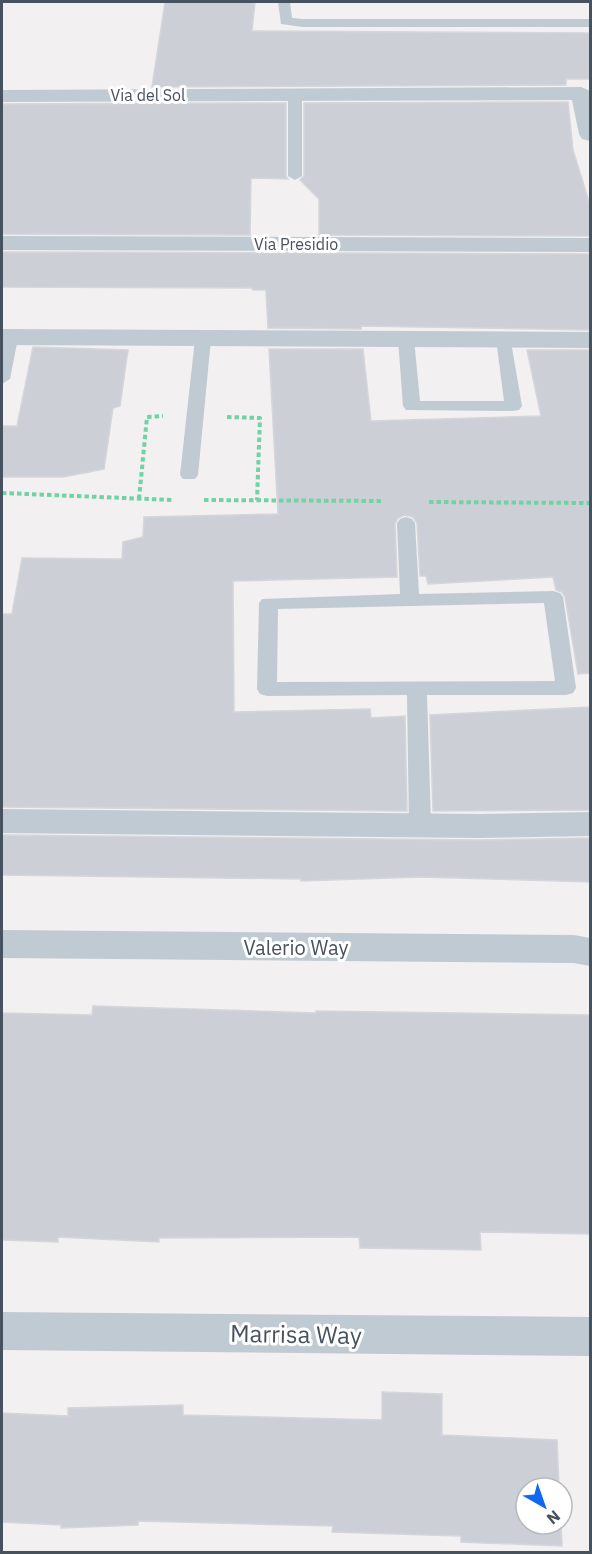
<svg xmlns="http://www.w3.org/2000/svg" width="592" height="1554" font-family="'IBM Plex Sans',sans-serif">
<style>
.building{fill:#cccfd5;stroke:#d4d6dc;stroke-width:1.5}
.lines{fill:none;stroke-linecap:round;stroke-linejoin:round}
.path{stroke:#72d2a6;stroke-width:4;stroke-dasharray:4.5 3;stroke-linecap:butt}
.lane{fill:#c0cad2;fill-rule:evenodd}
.street{fill:#c0cad2;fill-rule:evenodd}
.labels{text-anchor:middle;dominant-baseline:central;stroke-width:6;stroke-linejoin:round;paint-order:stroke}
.far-street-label{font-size:16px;fill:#47525f;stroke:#fff}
.street-label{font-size:20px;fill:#47525f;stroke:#fff}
.near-street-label{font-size:24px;fill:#47525f;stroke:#fff}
</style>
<rect width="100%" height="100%" fill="#f2f0f0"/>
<!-- building -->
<path class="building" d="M165,2h90l-3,29 339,2v46h-25v6l-414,2z
M568,102l5,48 18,58v28l-272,-1v-36l-19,-19 4,-4v-73z
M286,103v73l2,3 -37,-1 -1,57 -248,-1v-130z
M2,252l589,2v76l-230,-4v3l-93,-1 -2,-38h-13l-1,-2 -250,-1z
M33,347l95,3 -8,56 -7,2 -9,61 -41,8h-61v-51h15z
M269,349h94l8,72 170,-5 -14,-66h64v323l-13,1 -13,-77 -3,-5 -6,-2 -3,-13 -125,7 -2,-8h-6l-3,-53 -4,-6 -8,-2 -7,3 -3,5 2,54 -164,4 1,131 136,-3 1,9 34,-2 2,95 -405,-4v-193h10l10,-56 100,1 1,-17 20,-5 1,-20 134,-3z
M591,707v103l-158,1 -3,-96z
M2,835l478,5 111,-2v44l-170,-5 -120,4v-2l-299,-4z
M93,1006l223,7v-2l275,4v219l-111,-2 1,18 -121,-2 -1,-11 -200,1v4l-101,-5v5l-56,-2v-227l90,2z
M382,1392l60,2v41l115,5 2,48h-33v36h35l1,22 -101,-4v-6l-129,-4 1,-6 -195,-5v4l-77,3v-3l-59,-3v-109l66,3v-8l115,-3v10l199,5z"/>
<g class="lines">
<!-- path -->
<path class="path" d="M227,417l33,1 -3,82
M2,493l171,7
M139,499l8,-82 16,-1
M204,500l179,1
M429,502l161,1"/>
<!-- lane -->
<path class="lane" d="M278,2h12l2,16 11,1h287v8h-287l-22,-3z
M295,90l7,4v82l-7,4 -7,-4v-82z
M10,333l8,5 -8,41 -8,5v-44l2,-5z
M203,334l8,5 -13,136 -3,4h-12l-3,-4 15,-136z
M406,334l8,5 6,62h84l-8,-62 2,-3h12l12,70 -3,4 -6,1 -107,-1 -3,-4 -5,-67z
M406,517l6,2 3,4 4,71 134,-3 7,2 3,4 13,91 -3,5 -7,2h-139l4,129 -3,6 -8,2 -8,-2 -3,-6 -2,-129 -140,1 -7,-2 -3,-5 2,-86 3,-4 138,-5 -3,-71 3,-4zM544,603l11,78 -278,1 1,-73z"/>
<!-- street -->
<path class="street" d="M581,87l9,4v50l-8,-2 -3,-5 -7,-34 -570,2v-12z
M2,236l588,2v14l-588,-2z
M2,329l588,3v16l-588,-3z
M2,809l478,5 110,-2v24l-110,2 -478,-5z
M2,930l572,5 16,3v28l-16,-3 -572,-5z
M2,1312l588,5v39l-588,-6z"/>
</g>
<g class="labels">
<!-- far-street labels -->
<g class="far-street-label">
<text x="148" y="95">Via del Sol</text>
<text x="296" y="244">Via Presidio</text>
</g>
<!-- street labels -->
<g class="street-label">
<text x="296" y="947">Valerio Way</text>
</g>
<!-- near-street labels -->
<g class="near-street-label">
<text transform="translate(296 1334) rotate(1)">Marrisa Way</text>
</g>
</g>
<!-- border -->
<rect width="592" height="1554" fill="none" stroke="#47525f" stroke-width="6"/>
<!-- north arrow -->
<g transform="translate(544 1506) rotate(140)"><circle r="28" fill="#ffffff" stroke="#b5babf" stroke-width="1.5"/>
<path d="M0-4.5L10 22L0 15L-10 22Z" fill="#0f68ed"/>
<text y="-9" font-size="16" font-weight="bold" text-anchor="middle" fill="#47525f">N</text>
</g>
</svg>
